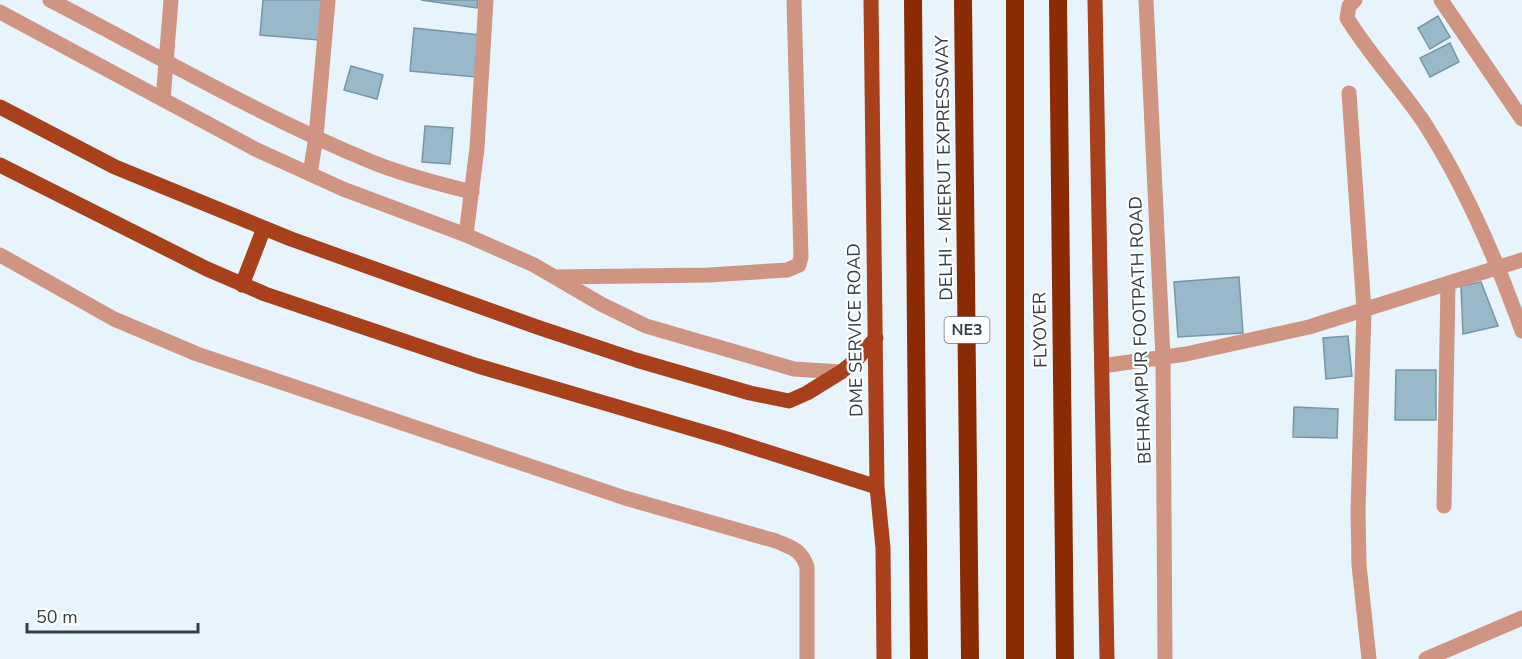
<svg xmlns="http://www.w3.org/2000/svg" width="1522" height="659" font-family="'Nunito Sans',sans-serif">
<style>
.building{fill:#98b9c9;stroke:#7696a6;stroke-width:1.5}
.lines{fill:none;stroke-linecap:round;stroke-linejoin:round}
.minor{stroke:#d09482;stroke-width:15}
.major{stroke:#a8401b;stroke-width:15}
.highway{stroke:#8b2b03;stroke-width:18}
.labels{text-anchor:middle;dominant-baseline:central;stroke-width:4.5;stroke-linejoin:round;paint-order:stroke}
.shield{fill:#fff;stroke:#6f797e;stroke-width:1.5}
.shield-label{font-size:16px;font-weight:bold;fill:#313f46}
.street-label{font-size:18px;fill:#313f46;stroke:#fff}
</style>
<rect width="100%" height="100%" fill="#e7f4fb"/>
<!-- building -->
<path class="building" d="M263,0h59l-3,40 -59,-5z
M421,0h57l-1,8z
M1438,16l12,21 -20,12 -12,-21z
M414,28l66,7 -4,42 -66,-6z
M1450,43l9,19 -29,15 -10,-19z
M351,66l32,9 -6,24 -33,-9z
M425,126l28,2 -3,36 -28,-2z
M1239,277l4,56 -65,4 -4,-55z
M1481,282l17,44 -35,8 -2,-48z
M1348,336l4,40 -26,3 -3,-41z
M1396,370h40v50h-41z
M1294,407l44,2 -1,29 -44,-1z"/>
<g class="lines">
<!-- minor -->
<path class="minor" d="M50,0c107,55 210,116 322,162 32,13 67,22 100,30
M1146,0l17,358 2,301
M1355,0l-6,6 -2,12c22,36 52,68 76,103 42,65 73,137 99,210
M1441,0l81,119
M0,12l257,138 86,39 123,46 68,30 67,39 45,22 148,43 47,3
M1349,93l15,217 -6,201 1,54 10,94
M163,100l8,-100
M310,174l6,-37 12,-137
M466,235l11,-87 9,-148
M0,255l114,64 83,35 428,144 151,43c16,7 25,8 31,26v92
M554,277l155,-2 78,-5 12,-5 2,-8 -7,-257
M1102,366l84,-12 123,-27 213,-67
M1444,506l4,-222
M1426,659l96,-41"/>
<!-- major -->
<path class="major" d="M871,0l6,487 6,61 1,111
M1095,0l12,659
M0,107l115,60 176,72 246,88 99,33 114,33 39,8 18,-8 34,-21 15,-12 20,-22
M0,165l207,104 58,25 213,72 249,73 150,48
M242,285l22,-57"/>
<!-- highway -->
<path class="highway" d="M913,0l6,659
M963,0l7,659
M1015,0v659
M1058,0l7,659"/>
</g>
<g class="labels">
<!-- shield labels -->
<rect class="shield" x="944.5" y="317" width="45" height="26" rx="4.5"/>
<g class="shield-label">
<text x="967" y="330">NE3</text>
</g>
<!-- street labels -->
<g class="street-label">
<text transform="translate(944 168) rotate(-91)">DELHI - MEERUT EXPRESSWAY</text>
<text transform="translate(855 330) rotate(-91)">DME SERVICE ROAD</text>
<text transform="translate(1040 330) rotate(-91)">FLYOVER</text>
<text transform="translate(1140 330) rotate(-92)">BEHRAMPUR FOOTPATH ROAD</text>
</g>
</g>
<!-- scale -->
<path d="M27 623v9h171v-9" fill="none" stroke="#313f46" stroke-width="3"/>
<text x="36" y="623" font-size="18" fill="#313f46" stroke="#ffffff" stroke-width="4.5" paint-order="stroke">50 m</text>
</svg>
